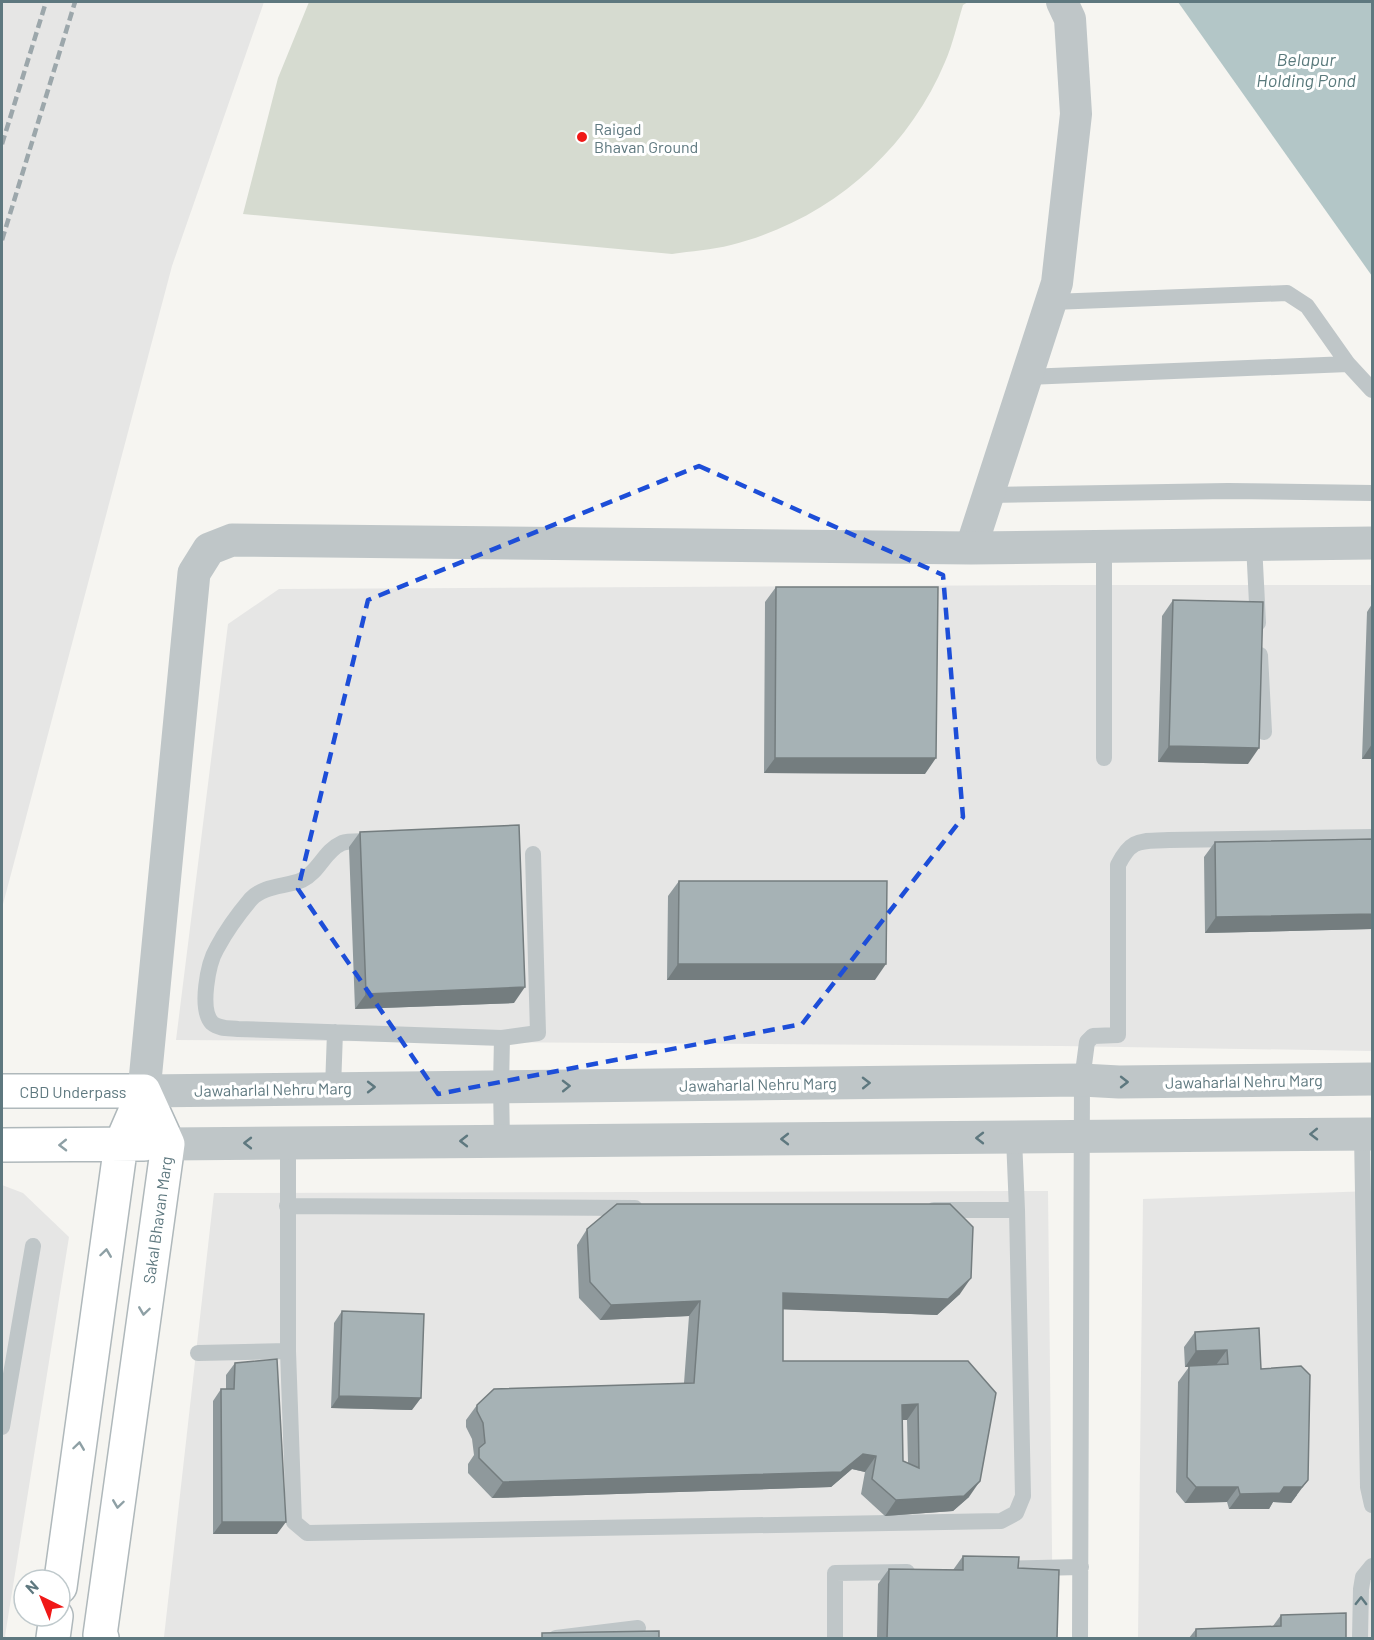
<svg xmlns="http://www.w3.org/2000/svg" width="1374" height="1640" font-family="Barlow,sans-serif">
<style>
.built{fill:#e6e6e5}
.green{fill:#d6dbd0}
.water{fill:#b3c6c7}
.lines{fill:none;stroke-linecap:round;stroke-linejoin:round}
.secondary-casing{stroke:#afb8bb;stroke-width:36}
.service{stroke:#bfc6c8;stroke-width:16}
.minor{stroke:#bfc6c8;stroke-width:32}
.tertiary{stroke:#bfc6c8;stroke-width:33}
.secondary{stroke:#fff;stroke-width:33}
.rail{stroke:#9ca7ab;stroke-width:4.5;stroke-dasharray:9 4.5;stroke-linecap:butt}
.wall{fill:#8f999c;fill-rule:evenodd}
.shaded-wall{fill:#747d7f}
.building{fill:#a6b2b5;stroke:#747d7f;stroke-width:1.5;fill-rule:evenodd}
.oneway{stroke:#5e787f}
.oneway2{stroke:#8ea0a5}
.marked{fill:none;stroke:#1d4ed8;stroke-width:4.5;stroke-dasharray:12 8;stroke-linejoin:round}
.poi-dot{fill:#f01817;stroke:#fff;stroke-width:2}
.labels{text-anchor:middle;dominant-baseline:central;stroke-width:6;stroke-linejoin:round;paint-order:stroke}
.poi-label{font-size:16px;fill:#5e787f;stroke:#fff;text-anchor:start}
.street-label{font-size:16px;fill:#5e787f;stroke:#fff}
.water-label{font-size:18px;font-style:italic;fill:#59797b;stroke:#fff}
</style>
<rect width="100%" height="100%" fill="#f6f5f1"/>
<!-- built -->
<path class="built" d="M2,2h262l-92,264 -170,642z
M1058,585h314v466l-311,-5 -885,-6 52,-416 51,-35z
M2,1185l21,8 46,44 -64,399 2,2h-5z
M1048,1191l5,447h-888l-1,-1 50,-444z
M1372,1191v447h-234l5,-439z"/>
<!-- green -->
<path class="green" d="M309,2h659l-5,3c-6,19 -10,39 -18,57 -38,91 -118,159 -214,183 -19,5 -40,6 -59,9l-429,-40 35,-136z"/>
<!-- water -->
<path class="water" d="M1178,2h194v274z"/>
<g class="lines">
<!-- secondary casing -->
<g class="secondary-casing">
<path id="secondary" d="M2,1091h142
M2,1145l142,-1
M60,1587l61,-443 23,-53
M53,1638l3,-22
M102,1638l-2,-3 68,-491 -24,-53"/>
</g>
<!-- service -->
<path class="service" d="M1052,302l235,-9 20,13 41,58 24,26
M1027,377l321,-13
M988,495l240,-4 144,2
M1254,544l4,79
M1260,655l4,77
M1104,758v-213
M374,841c-9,1 -24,-1 -32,2 -18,8 -23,29 -40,37 -16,7 -38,5 -51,19 -11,13 -26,34 -34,49 -9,15 -18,61 -5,75 7,6 17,5 26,6l264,9
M333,1088l2,-56
M1362,1134l6,353 4,18
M502,1141l-1,-55 1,-48 36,-5 -5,-179
M287,1206l348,2
M934,1210h83
M288,1351l6,171 13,11 694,-12 15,-8 7,-17 -6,-286 -3,-72
M198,1353l90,-2v-208
M2,1427l31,-181
M999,1569l82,-2
M556,1638l82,-10
M835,1638v-65l72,-1
M1080,1638l2,-558 5,-38 6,-6 25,-1v-170c14,-28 23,-23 51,-25l203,-3
M1360,1638l1,-49 2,-12 9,-11"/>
<!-- minor -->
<path class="minor" d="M971,548l86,-265 19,-169 -6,-95 -8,-17"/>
<!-- tertiary -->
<path class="tertiary" d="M1372,543l-401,5 -739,-8 -23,9 -15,24 -50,518 938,-11 37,2 253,-3
M168,1144l1204,-10"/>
<!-- secondary -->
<use href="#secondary" class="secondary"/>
<!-- rail -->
<path class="rail" d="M2,144l44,-142
M2,240l73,-238"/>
</g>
<!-- wall -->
<path class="wall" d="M776,587l149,187 -161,-1 1,-171z
M1173,600l75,164 -90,-2 4,-146z
M1372,604v155h-10l5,-147z
M360,832l154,171 -159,6 -6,-162z
M1372,839v90l-167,4 -1,-76 11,-15z
M679,881l196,99h-208l1,-84z
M587,1229l373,65 -23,21 -154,-6v52h185l1,136 -16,14 -68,5 -24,-22 4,-22 -13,-3 -21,18 -339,11 -24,-25v-9l6,-9 -2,-16 -6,-12v-7l11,-15 207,-22 5,-67 -89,4 -21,-22 -2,-53zM903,1420h4l1,43 -5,-2z
M342,1311l70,99 -81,-2 3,-85z
M1195,1332l66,37 36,126 -6,8 -18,-1 -4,7h-40l-2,-7 -42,1 -9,-11 2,-110 11,-15h-4l-1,-20z
M235,1363l42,171h-64v-133l8,-12h5v-14z
M963,1556l55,12 39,70h-180l1,-54 11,-15 64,1z
M1281,1615l65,23h-157l7,-9 77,-3z"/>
<!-- shaded-wall -->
<path class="shaded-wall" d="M1372,744v15h-10z
M1169,746l90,2 -11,16 -90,-2z
M775,758h161l-11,16 -161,-1z
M1372,914v15l-167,4 11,-16z
M678,964h208l-11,16h-208z
M525,987l-11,16 -159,6 11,-15z
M971,1278l-11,16 -23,21 -164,-6 10,-16z
M700,1301l-11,15 -89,4 11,-15z
M1227,1350l-11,15 -31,2 11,-16z
M339,1396l82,2 -9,12 -81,-2z
M918,1404l-11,16h-16l11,-15z
M863,1454l13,2 -11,16 -13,-3 -21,18 -339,11 11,-16z
M1308,1480l-17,23 -18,-1 -4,7h-40l11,-15z
M980,1481l-11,16 -16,14 -68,5 11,-16z
M1196,1487h42l-11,15 -42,1z
M222,1522h64l-9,12h-64z"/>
<!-- building -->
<path class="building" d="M776,587h162l-2,171h-161z
M1173,600l90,2 -4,146 -90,-2z
M519,825l6,162 -159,7 -6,-162z
M1372,839v75l-156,3 -1,-75z
M679,881h208l-1,83h-208z
M617,1204h333l23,23 -2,51 -23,21 -165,-6v68h185l28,32 -16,88 -16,15 -68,4 -24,-21 4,-23 -13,-2 -22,18 -338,10 -24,-24v-10l6,-5 -2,-20 -6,-12v-6l17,-16 200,-6 6,-82 -89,4 -21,-23 -3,-53zM918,1404l1,64 -16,-7 -1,-56z
M342,1311l82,3 -3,84 -82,-2z
M1259,1328l2,41 40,-3 9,9 -2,105 -6,7h-18l-4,6 -40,1 -2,-7h-42l-9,-10 2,-111 39,-2 -1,-14 -31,1 -1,-19z
M277,1359l9,163h-64l-1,-133h13l1,-26z
M963,1556l56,1 -1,11 41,2 -2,68h-170l2,-69 74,1z
M1346,1613v25h-150v-9l85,-3v-11z
M659,1631v7h-117v-5z"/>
<!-- one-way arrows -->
<defs><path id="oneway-chevron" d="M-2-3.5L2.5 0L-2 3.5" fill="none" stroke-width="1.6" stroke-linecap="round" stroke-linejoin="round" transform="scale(1.5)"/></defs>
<g class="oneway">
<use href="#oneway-chevron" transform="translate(1124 1082)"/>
<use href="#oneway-chevron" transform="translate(866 1083) rotate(-1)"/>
<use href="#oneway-chevron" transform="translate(566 1086) rotate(-1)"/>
<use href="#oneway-chevron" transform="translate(371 1087)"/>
<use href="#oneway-chevron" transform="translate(1314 1134) rotate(179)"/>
<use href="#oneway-chevron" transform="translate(980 1138) rotate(180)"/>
<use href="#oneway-chevron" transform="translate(785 1139) rotate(180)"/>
<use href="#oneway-chevron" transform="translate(464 1141) rotate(180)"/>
<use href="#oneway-chevron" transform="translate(248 1143) rotate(180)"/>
<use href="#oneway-chevron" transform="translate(1361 1601) rotate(-89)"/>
</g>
<g class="oneway2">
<use href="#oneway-chevron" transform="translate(63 1145) rotate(179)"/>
<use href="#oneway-chevron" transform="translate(106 1253) rotate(-82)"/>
<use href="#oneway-chevron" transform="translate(144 1311) rotate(98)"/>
<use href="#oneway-chevron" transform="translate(79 1446) rotate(-82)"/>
<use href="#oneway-chevron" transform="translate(118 1504) rotate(98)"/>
</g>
<!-- marked area -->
<path class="marked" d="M699,466l244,109 20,242 -161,207 -364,70 -140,-205 70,-289z"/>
<!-- markers -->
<circle class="poi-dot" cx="582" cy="137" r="6"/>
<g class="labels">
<!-- poi labels -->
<g class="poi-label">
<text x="594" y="128">Raigad<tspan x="594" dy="18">Bhavan Ground</tspan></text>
</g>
<!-- street labels -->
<g class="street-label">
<text transform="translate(1244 1081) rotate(-1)">Jawaharlal Nehru Marg</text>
<text transform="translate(758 1084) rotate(-1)">Jawaharlal Nehru Marg</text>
<text transform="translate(273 1089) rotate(-1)">Jawaharlal Nehru Marg</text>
<text x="73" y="1091">CBD Underpass</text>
<text transform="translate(157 1220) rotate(-82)">Sakal Bhavan Marg</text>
</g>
<!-- water labels -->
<g class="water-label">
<text x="1306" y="59">Belapur<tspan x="1306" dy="21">Holding Pond</tspan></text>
</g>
</g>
<!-- border -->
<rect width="1374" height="1640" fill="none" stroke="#5e787f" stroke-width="6"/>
<!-- north arrow -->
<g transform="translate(42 1598) rotate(317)"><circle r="28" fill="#ffffff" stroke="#bfc9cc" stroke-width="1.5"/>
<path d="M0-4.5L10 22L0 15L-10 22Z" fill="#f01817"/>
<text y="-9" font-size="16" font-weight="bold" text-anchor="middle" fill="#5e787f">N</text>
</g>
</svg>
